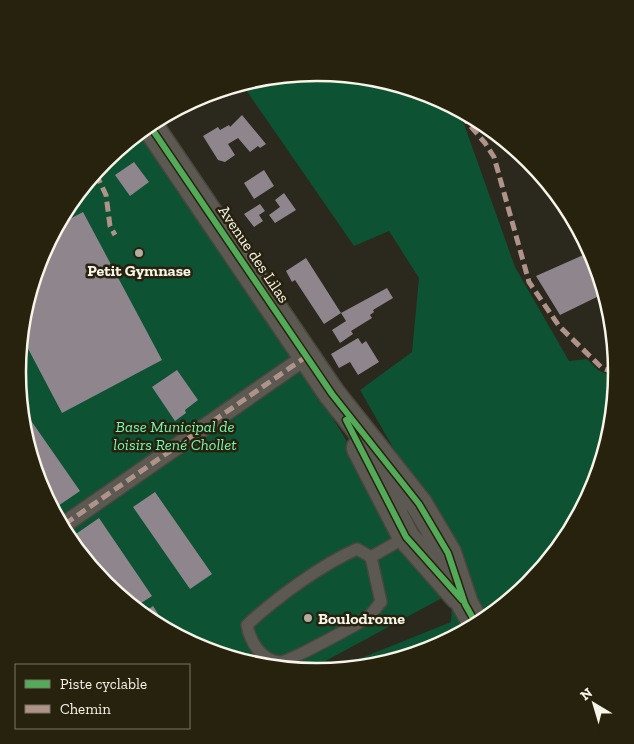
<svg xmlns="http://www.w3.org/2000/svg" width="634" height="744" font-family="'Zilla Slab',serif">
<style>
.green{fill:#0d5233}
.building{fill:#8f858c}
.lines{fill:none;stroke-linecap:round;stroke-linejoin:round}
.service-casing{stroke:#49463d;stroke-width:14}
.pedestrian-casing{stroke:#49463d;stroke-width:19}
.tertiary-casing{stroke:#49463d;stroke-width:29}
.service{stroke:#5b5952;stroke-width:11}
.pedestrian{stroke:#5b5952;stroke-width:16}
.tertiary{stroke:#5b5952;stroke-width:26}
.quiet{stroke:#af9288;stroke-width:5;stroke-dasharray:10 5;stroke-linecap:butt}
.cycleway-casing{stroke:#27220e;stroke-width:9}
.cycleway{stroke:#51ab58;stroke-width:6}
.poi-dot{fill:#b0ada1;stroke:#27220e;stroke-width:2}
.labels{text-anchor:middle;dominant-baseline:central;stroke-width:5;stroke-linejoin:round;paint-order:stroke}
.street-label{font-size:16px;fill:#f7f4e8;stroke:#27220e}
.poi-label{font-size:16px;font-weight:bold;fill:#f7f4e8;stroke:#27220e}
.park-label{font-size:16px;font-style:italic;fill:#78f8b4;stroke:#27220e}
.rim{fill:none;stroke:#f7f4e8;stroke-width:2.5}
</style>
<rect width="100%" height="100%" fill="#2b281e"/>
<!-- green -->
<path class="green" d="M317,73l115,22 17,12 15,17 51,143 54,94 18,-2 11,11 17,8 -21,109 -65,97 -98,65 -92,18 112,-45 3,-68 -94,-164 52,-38 7,-74 -30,-47 -35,15 -110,-159z
M143,135l194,290 105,173 -133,72 -107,-21 -97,-65 -65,-98 -22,-114 22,-115 65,-97z"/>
<!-- building -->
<path class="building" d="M242,115l24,29 -6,4 -2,-2 -8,6 -12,-14 -10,6 7,11 -10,7 -7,-2 -15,-24 15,-9 2,3 9,-5 1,2z
M134,162l15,20 -19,14 -15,-21z
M264,170l10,16 -20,13 -10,-16z
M284,193l12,17 -21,13 -6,-8 11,-8 -5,-7z
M260,204l5,7 -6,4 4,6 -9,6 -10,-13z
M83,212l79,148 -100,53 -38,-72 16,-84 24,-35z
M590,252l4,6 7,37 -41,20 -24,-39z
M306,258l35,55 -17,11 -29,-44 -3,2 -6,-11z
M387,288l6,10 -20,12 1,2 -4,3 2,3 -21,13 2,3 -13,9 -8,-13 14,-9 -5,-8z
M358,338l4,6 4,-3 13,21 -21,13 -8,-13 -11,6 -8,-14z
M177,370l21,30 -13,10 1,3 -11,8 -23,-34z
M25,412l55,79 -25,17 -15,-22z
M155,492l57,82 -22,15 -57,-82z
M99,518l53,78 -14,9 -33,-21 -32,-48z
M153,606l11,17 -18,-12z"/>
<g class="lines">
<!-- service casing -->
<g class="service-casing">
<path id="service" d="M371,557l10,45c-4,4 -8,11 -13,15 -8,6 -81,46 -88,45 -19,-1 -30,-21 -33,-37 29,-27 74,-60 110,-76l14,8 35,-20"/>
</g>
<!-- pedestrian casing -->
<g class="pedestrian-casing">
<path id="pedestrian" d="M65,524l242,-168"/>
</g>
<!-- tertiary casing -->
<g class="tertiary-casing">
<path id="tertiary" d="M152,129l180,265 87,110 29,49 17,51 9,16
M360,448l46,89 52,59"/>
</g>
<!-- service -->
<use href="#service" class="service"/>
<!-- pedestrian -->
<use href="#pedestrian" class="pedestrian"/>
<!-- tertiary -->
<use href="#tertiary" class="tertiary"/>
<!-- quiet -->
<path class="quiet" d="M461,115l24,28 9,14 35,125 30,44 43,42 14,5
M96,174l10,21 4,31 5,9
M65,524l242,-168"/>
<!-- cycleway casing -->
<g class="cycleway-casing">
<path id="cycleway" d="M152,129l180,265 87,110 29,49 17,51 9,16
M346,420l60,117 56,63"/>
</g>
<!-- cycleway -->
<use href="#cycleway" class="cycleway"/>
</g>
<!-- markers -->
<g class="poi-dot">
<circle cx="139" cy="253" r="5"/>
<circle cx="308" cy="618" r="5"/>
</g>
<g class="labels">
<!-- street labels -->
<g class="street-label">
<text transform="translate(254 254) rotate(56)">Avenue des Lilas</text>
</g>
<!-- poi labels -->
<g class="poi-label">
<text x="139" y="270">Petit Gymnase</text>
<text x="318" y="618" text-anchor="start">Boulodrome</text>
</g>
<!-- park labels -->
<g class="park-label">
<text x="175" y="426">Base Municipal de<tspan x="175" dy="18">loisirs René Chollet</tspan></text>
</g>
</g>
<!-- crop -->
<path d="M0 0H634V744H0ZM26 372a291 291 0 1 1 582 0a291 291 0 1 1-582 0Z" fill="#27220e" fill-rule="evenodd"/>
<path class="rim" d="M26 372a291 291 0 1 1 582 0a291 291 0 1 1-582 0Z"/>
<!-- legend -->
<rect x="15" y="664" width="175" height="65" fill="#27220e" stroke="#7a7665"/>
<rect x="25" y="680" width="25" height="8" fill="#51ab58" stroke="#7a7665"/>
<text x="60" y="689" font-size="15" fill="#f7f4e8">Piste cyclable</text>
<rect x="25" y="705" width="25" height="8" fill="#af9288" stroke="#7a7665"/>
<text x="60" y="714" font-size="15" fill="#f7f4e8">Chemin</text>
<!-- north arrow -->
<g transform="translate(594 704) rotate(322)" stroke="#27220e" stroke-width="4" paint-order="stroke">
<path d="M0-4L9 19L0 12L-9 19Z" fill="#f7f4e8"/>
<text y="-8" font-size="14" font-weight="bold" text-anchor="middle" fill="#f7f4e8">N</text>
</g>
</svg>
